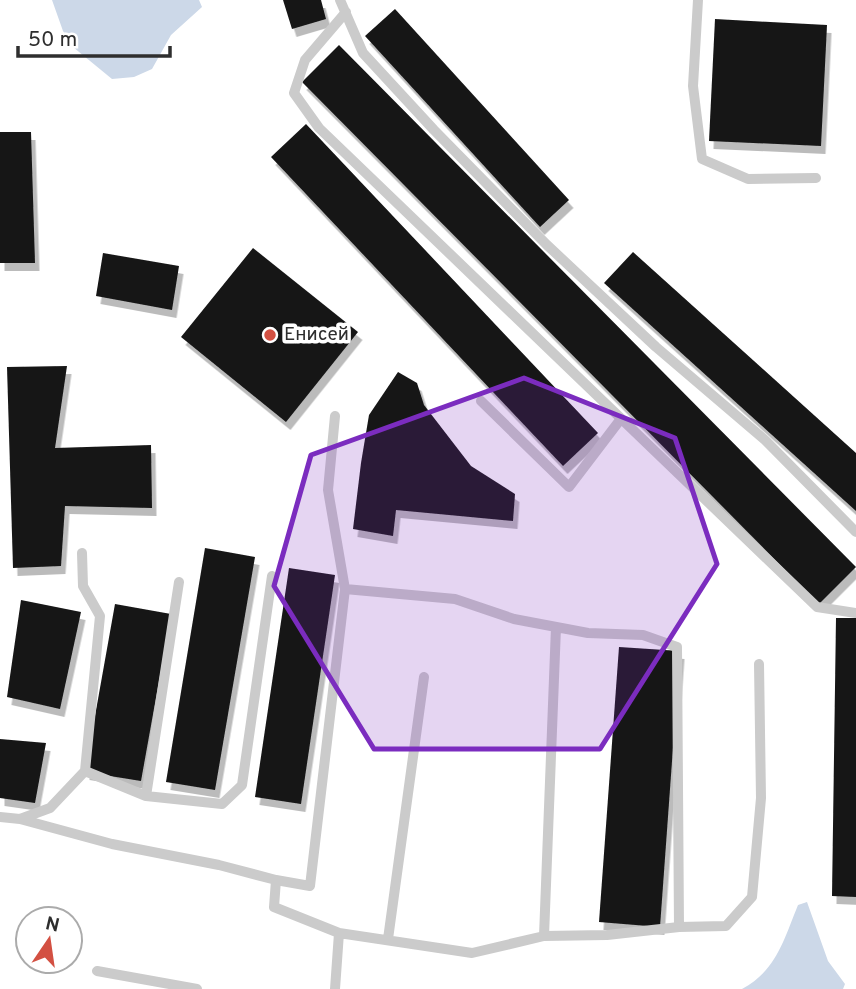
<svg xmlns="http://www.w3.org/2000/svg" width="856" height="989" font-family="Overpass,sans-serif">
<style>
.water{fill:#ccd8e8}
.building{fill:#151515;filter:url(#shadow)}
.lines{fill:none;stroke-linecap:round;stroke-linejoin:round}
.lane{stroke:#cbcbcb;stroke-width:10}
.marked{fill:#7b2cbf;fill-opacity:0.2;stroke:#7b2cbf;stroke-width:5;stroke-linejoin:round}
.poi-dot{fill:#d35042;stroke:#fff;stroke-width:2.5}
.labels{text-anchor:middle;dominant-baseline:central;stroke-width:7;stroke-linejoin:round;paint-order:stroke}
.poi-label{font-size:19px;fill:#2e2e2e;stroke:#fff;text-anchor:start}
</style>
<defs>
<filter id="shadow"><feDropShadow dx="4.5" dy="8" stdDeviation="0" flood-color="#0004"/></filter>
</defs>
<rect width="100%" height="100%" fill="#fff"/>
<!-- water -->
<path class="water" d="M52,0h147l3,7 -31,28 -19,34 -18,8 -22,2 -39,-32 -10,-16z
M807,902l21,59 17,23 -2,5h-101c35,-19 42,-50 56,-84z"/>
<!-- building -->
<path class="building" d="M283,0h38l5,19 -34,10z
M395,9l174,191 -29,27 -175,-191z
M715,19l112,6 -6,121 -112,-5z
M339,45l517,522 -37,37 -517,-522z
M306,124l292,309 -35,33 -292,-309z
M0,132h31l4,131h-35z
M253,248l105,84 -72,90 -105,-85z
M633,252l223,201v58l-252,-228z
M103,253l76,13 -7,44 -76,-14z
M67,366l-12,82 96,-3 1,63 -87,-2 -4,60 -48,2 -6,-201z
M398,372l19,11 7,22 47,61 44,28 -2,27 -117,-11 -3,26 -40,-7 8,-66 8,-48z
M205,548l50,9 -40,233 -49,-8z
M289,568l46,7 -34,229 -46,-7z
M21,600l60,12 -21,97 -53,-12z
M115,604l56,10 -30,167 -56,-9z
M836,618h20v279l-24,-1z
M619,647l61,4 -20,276 -61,-5z
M0,739l46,4 -11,60 -35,-5z"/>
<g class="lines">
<!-- lane -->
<path class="lane" d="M340,0l23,53 71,77 113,115 109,102 109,93 91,92
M698,0l-5,86 9,73 46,20 68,-1
M346,12l-41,48 -11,33 25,35 498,479 39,6
M481,401l88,86 51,-67
M335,416l-7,74 17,99
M85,771l61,25 33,-214
M146,796l76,8 20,-19 30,-209
M0,817l20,2 30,-11 35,-37 15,-155 -17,-30 -1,-33
M20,819l92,25 107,21 57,15 -2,27 65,26 -4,56
M276,880l34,6 35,-297 110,10 59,20 74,14 55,2 34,12 2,280 47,-1 26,-29 9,-99 -2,-134
M339,933l133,20 72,-17 63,-1 72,-8
M544,936l12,-309
M388,939l36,-262
M97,971l100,18"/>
</g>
<!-- marked area -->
<path class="marked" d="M524,378l151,60 42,126 -117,185h-226l-100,-163 37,-131z"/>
<!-- markers -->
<circle class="poi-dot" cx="270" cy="335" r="7"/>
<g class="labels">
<!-- poi labels -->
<g class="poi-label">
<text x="284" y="335">Енисей</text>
</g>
</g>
<!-- north arrow -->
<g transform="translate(49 940) rotate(13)"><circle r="33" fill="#ffffff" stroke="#ababab" stroke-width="2"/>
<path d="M0-5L12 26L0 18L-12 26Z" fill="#d35042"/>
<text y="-10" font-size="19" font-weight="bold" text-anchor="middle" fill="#2e2e2e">N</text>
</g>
<!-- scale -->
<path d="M18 46v10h152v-10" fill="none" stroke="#2e2e2e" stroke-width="3.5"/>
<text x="28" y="46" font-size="21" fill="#2e2e2e" stroke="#ffffff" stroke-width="5" paint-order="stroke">50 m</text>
</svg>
